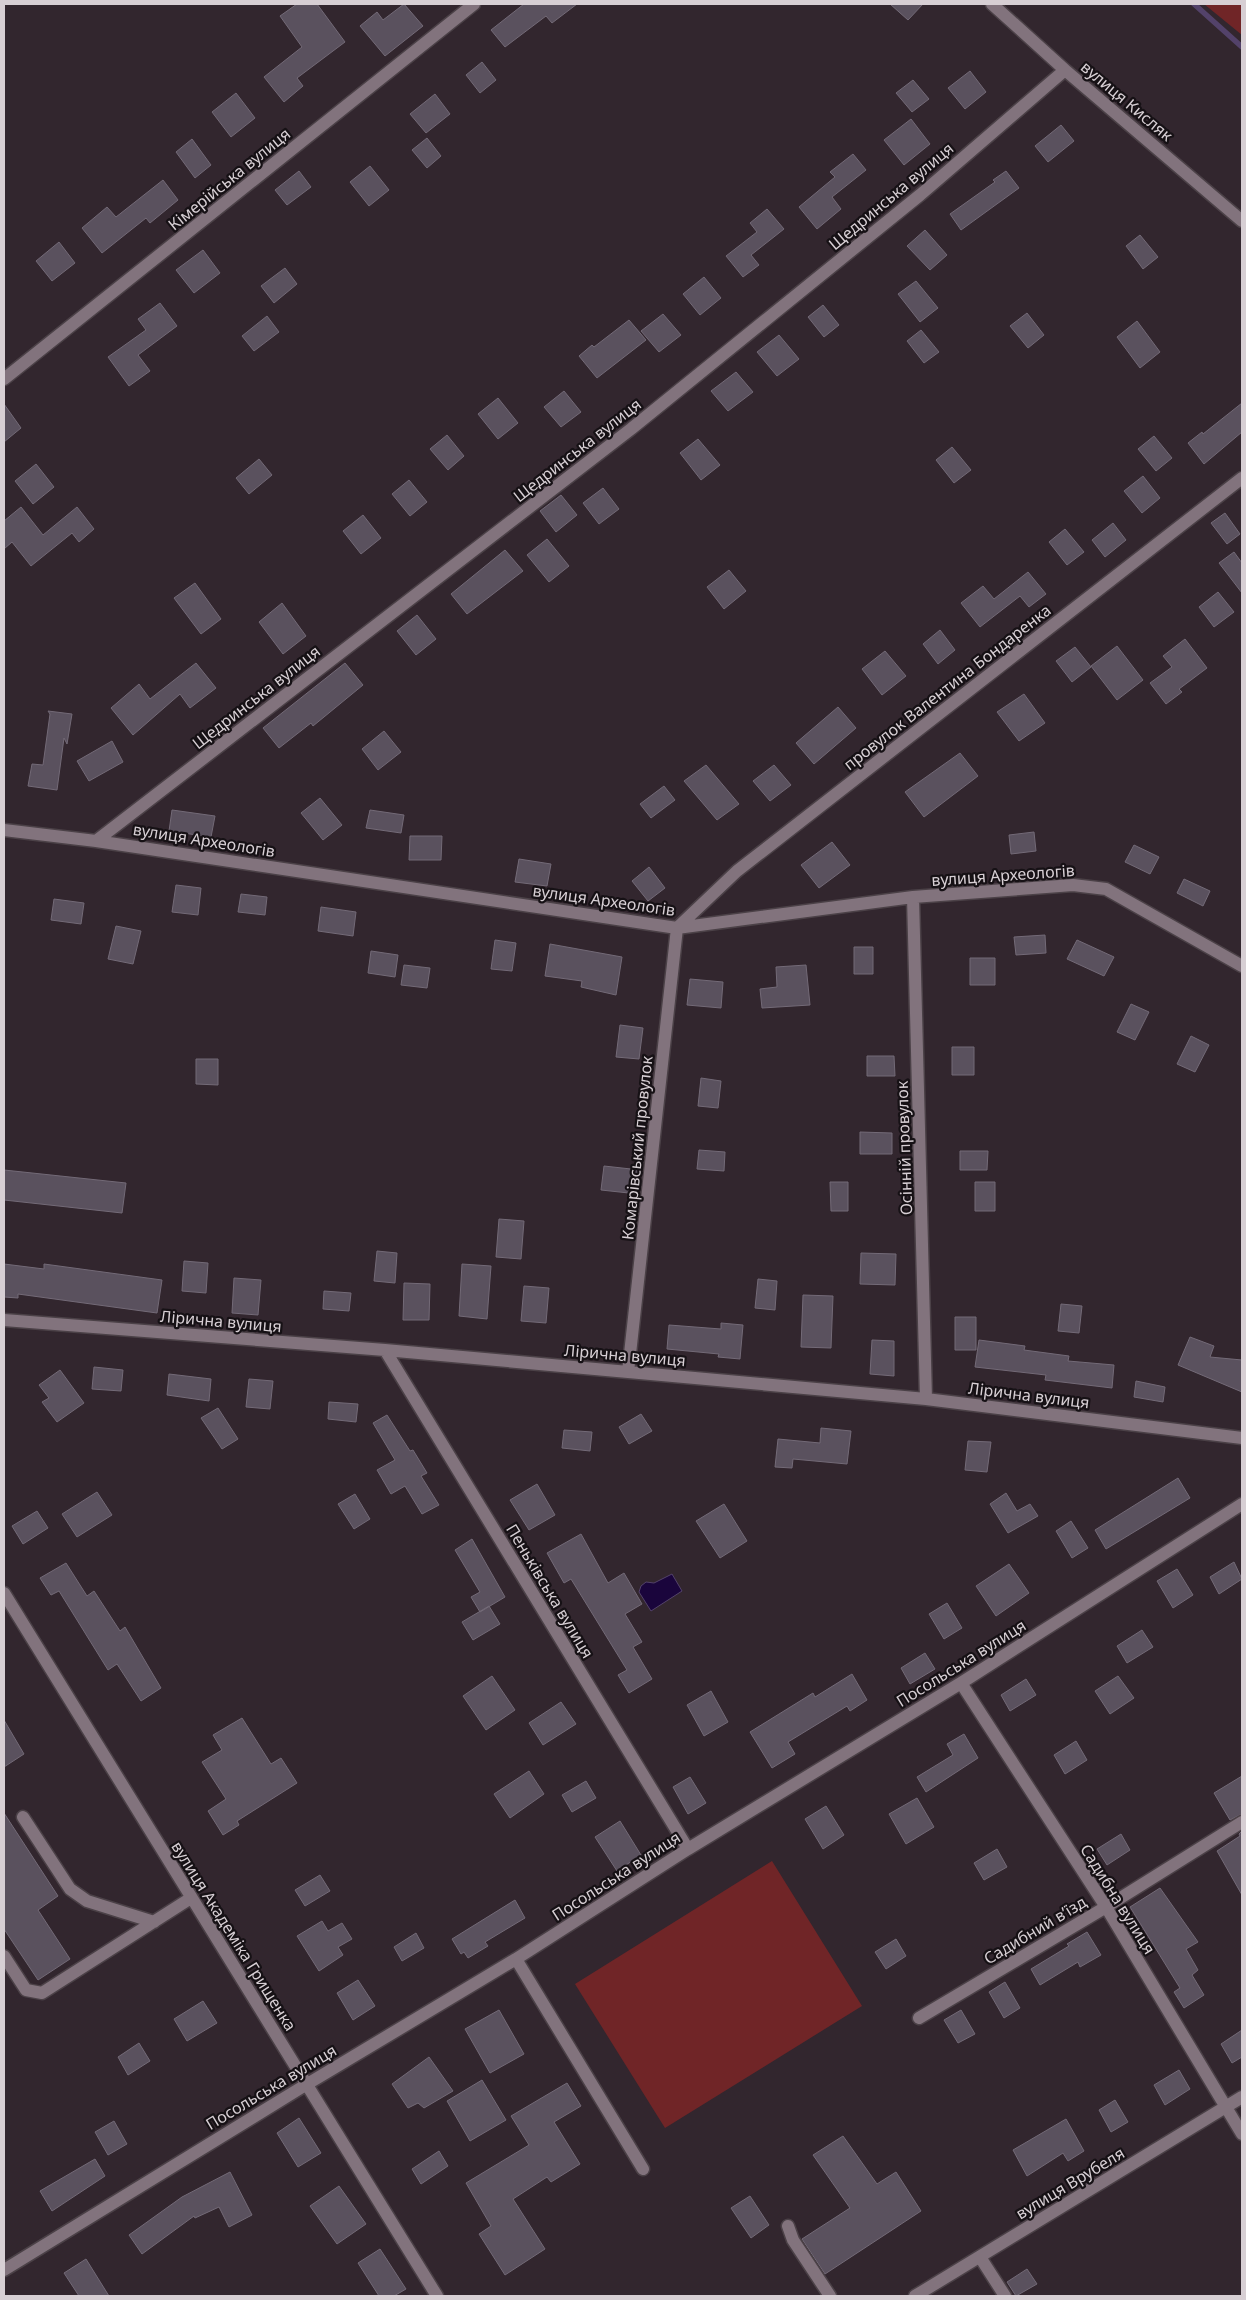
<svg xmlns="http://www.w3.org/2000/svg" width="1246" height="2300" font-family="'Noto Sans',sans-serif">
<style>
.green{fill:#702527}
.water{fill:#1a053c;stroke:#53426a}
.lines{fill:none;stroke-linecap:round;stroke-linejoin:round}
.stream{stroke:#53426a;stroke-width:5.5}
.building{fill:#5a515e;stroke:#736a77}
.minor-casing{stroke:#4b4147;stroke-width:15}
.minor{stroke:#82737d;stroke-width:12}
.labels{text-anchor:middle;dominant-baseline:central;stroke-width:4.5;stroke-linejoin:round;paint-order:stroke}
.street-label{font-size:16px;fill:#d7cfd4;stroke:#161115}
</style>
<rect width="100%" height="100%" fill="#32262e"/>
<!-- green -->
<path class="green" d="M1204,4h38v31z
M772,1861l90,145 -197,122 -90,-144z"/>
<!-- water -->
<path class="water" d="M672,1574l10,17 -31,20 -12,-19 2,-6 5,-4 8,1z"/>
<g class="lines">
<!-- stream -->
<path class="stream" d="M1194,4l48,43"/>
</g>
<!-- building -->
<path class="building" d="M297,4h20l28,38 -48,36 6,8 -19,16 -20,-25 38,-30 -22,-31z
M404,4l19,22 -38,30 -25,-30 17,-14 6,8z
M524,4h53l-25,19 -6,-7 -41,31 -14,-17z
M890,4h33l-15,16z
M482,62l14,18 -16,13 -14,-18z
M970,71l16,21 -21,17 -17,-21z
M913,80l16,19 -17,13 -16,-19z
M236,93l19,25 -24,19 -19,-25z
M435,94l15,20 -24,19 -16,-19z
M911,119l19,25 -26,21 -20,-25z
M1061,125l13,16 -26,21 -13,-16z
M427,138l14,18 -14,12 -15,-18z
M192,139l19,26 -16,13 -19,-26z
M853,154l13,16 -34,27 9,12 -24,20 -18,-22 36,-30 -5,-5z
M370,166l19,24 -20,16 -19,-24z
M299,171l12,16 -24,18 -12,-15z
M1006,171l13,17 -58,42 -11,-16 45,-32 -2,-2z
M163,180l15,20 -28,23 -4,-5 -44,35 -20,-25 25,-21 9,10z
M767,209l17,20 -33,26 8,10 -16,12 -17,-21 31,-24 -7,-9z
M925,230l22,25 -17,15 -23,-24z
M1140,235l18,22 -15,12 -17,-23z
M59,242l16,21 -23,18 -16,-20z
M203,250l17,23 -26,20 -18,-23z
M285,268l12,16 -23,19 -13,-17z
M704,277l17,21 -21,17 -17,-21z
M916,281l22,27 -18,14 -22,-28z
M160,303l17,23 -39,29 12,16 -21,15 -21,-29 38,-27 -8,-11z
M823,305l16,20 -15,12 -16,-20z
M1027,313l17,22 -16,13 -18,-22z
M663,314l18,21 -22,17 -18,-21z
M267,316l12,16 -25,19 -12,-15z
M629,320l17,20 -49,38 -18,-22 13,-11 2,2z
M1137,321l23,31 -20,16 -23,-31z
M921,330l18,22 -15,11 -17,-22z
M779,335l20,24 -22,17 -20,-24z
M736,372l17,20 -25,19 -17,-20z
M564,391l17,21 -20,15 -17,-20z
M498,398l20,25 -20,16 -20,-25z
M1242,403v29l-38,32 -16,-21 14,-11 1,2z
M4,404l17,24 -17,14z
M447,435l17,21 -16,14 -18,-21z
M1154,436l18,22 -16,13 -18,-22z
M698,439l22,26 -19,15 -21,-27z
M952,447l19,23 -17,13 -18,-23z
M259,459l13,16 -23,19 -13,-16z
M36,464l18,23 -21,17 -18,-23z
M1143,476l17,22 -18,15 -18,-22z
M409,480l18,22 -17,14 -18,-22z
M603,488l16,21 -20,15 -16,-21z
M561,495l16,20 -21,17 -16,-21z
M21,507l22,28 34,-28 17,22 -15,13 -7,-9 -41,33 -19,-24 -8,7v-28z
M1225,513l15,21 -13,10 -16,-21z
M363,515l18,23 -20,16 -18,-23z
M1113,523l13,17 -21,17 -13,-17z
M1065,529l19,23 -17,13 -18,-23z
M547,539l22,27 -20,16 -22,-27z
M505,550l18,21 -56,43 -16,-20z
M1234,552l8,11v30l-23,-30z
M729,570l17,21 -22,18 -17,-22z
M1028,572l18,22 -17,13 -9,-11 -40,31 -19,-24 22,-17 11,13z
M195,583l26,36 -20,15 -27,-36z
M1218,592l16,20 -20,15 -15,-20z
M282,603l24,33 -23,18 -24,-32z
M417,615l19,24 -20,16 -19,-24z
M940,630l15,20 -17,14 -15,-20z
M1185,639l22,29 -28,21 3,3 -16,12 -16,-21 22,-16 -9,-11z
M1117,646l26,34 -26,20 -26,-34z
M1075,647l16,20 -19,15 -16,-21z
M885,651l21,25 -24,19 -20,-26z
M196,663l20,25 -26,20 -10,-14 -47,41 -22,-27 28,-24 11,15z
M345,663l18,22 -50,41 -2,-3 -32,25 -16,-20z
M1024,694l21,29 -26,18 -22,-29z
M838,707l18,21 -42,36 -18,-21z
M48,711l24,3 -5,30 -3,-6 -7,52 -29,-4 4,-22 11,1 7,-51z
M384,731l17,21 -23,18 -16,-21z
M112,741l11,21 -34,19 -12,-20z
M960,753l18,23 -54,41 -19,-25z
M706,765l33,39 -22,16 -33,-39z
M774,765l17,20 -21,16 -17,-20z
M664,786l11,14 -24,18 -11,-14z
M320,798l22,27 -19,15 -22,-27z
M172,810l43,6 -4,21 -42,-6z
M370,810l34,5 -3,18 -35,-5z
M1034,832l2,19 -25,3 -2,-19z
M410,836h32l-1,24h-32z
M832,842l18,23 -31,23 -18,-23z
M1134,845l25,12 -9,17 -25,-12z
M519,859l32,5 -4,22 -32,-4z
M649,867l16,21 -17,13 -16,-20z
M1184,879l26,12 -7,15 -26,-13z
M176,885l25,3 -3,27 -26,-3z
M241,894l26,3 -2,18 -27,-3z
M54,899l30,4 -3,21 -30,-4z
M321,907l35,5 -3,24 -35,-5z
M116,926l25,5 -8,33 -25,-5z
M1045,935l1,18 -30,2 -2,-18z
M495,940l21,3 -4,28 -21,-2z
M1077,940l37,17 -10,19 -37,-17z
M550,944l72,13 -6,38 -35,-8 1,-6 -37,-5z
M854,947h19v27h-19z
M371,951l27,4 -3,22 -27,-4z
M970,958h25v27h-25z
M404,965l26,3 -3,20 -26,-3z
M806,965l4,40 -48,3 -2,-19 17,-2 -1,-20z
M690,979l33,3 -2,26 -34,-3z
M1131,1004l18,8 -14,28 -18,-8z
M620,1025l23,3 -4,31 -23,-2z
M1191,1036l18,9 -14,27 -18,-8z
M952,1047h22v28h-22z
M867,1056h27l1,20h-28z
M196,1059h22v26l-22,-1z
M701,1078l20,3 -3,27 -20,-2z
M860,1132l32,1v21h-32z
M699,1150l26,2 -1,19 -27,-2z
M960,1151h28l-1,19h-27z
M604,1166l36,4 -2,24 -37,-4z
M4,1170l122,13 -4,30 -118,-13z
M830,1182h18v29h-17z
M975,1182h20v29h-20z
M499,1219l25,2 -3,38 -25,-2z
M377,1251l20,2 -2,30 -21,-2z
M861,1253l35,1 -1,31 -35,-1z
M184,1261l24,2 -2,30 -24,-2z
M4,1264l40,5v-5l118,16 -5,33 -139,-19v4l-14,-1z
M462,1264l29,2 -4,53 -28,-3z
M234,1278l27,2 -3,35 -26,-2z
M758,1279l19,2 -2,29 -20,-2z
M404,1283l26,1 -1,36h-26z
M524,1286l25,2 -3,35 -25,-2z
M324,1291l27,2 -2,18 -26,-2z
M803,1295l30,1 -2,52 -30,-1z
M1061,1304l21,2 -3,27 -21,-2z
M955,1317h21v33h-21z
M721,1323l22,2 -3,34 -22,-2 1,-3 -52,-5 2,-24 52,4z
M1190,1337l24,9 -4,11 32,3v32l-64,-27z
M872,1340l22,1v35l-24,-2z
M979,1340l46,6 -1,4 45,6 -1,5 46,4 -2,23 -67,-8 1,-5 -71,-8z
M94,1367l29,3 -2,21 -29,-2z
M60,1370l24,33 -27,19 -15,-20 7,-4 -10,-13z
M169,1374l42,5 -2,22 -42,-6z
M249,1379l24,2 -3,28 -24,-2z
M1136,1381l29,6 -2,15 -29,-5z
M329,1402l29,2 -2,18 -28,-3z
M218,1408l20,31 -16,10 -21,-31z
M641,1414l11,17 -23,13 -10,-17z
M387,1415l23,36 3,-1 14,23 -6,3 18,29 -17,9 -17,-28 -14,8 -14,-24 18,-10 -22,-37z
M821,1428l30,3 -4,33 -54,-5 -1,9 -17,-1 3,-28 42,4z
M564,1430l28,2 -2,19 -28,-3z
M968,1441l23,1 -4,30 -22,-2z
M1178,1478l12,20 -84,51 -11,-19z
M537,1484l18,31 -26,15 -19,-30z
M97,1492l15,23 -35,22 -15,-23z
M1006,1493l11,18 13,-7 8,12 -30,17 -18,-29z
M355,1494l15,25 -16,10 -16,-25z
M724,1504l23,37 -27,17 -24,-37z
M37,1511l11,17 -25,16 -11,-18z
M1071,1521l17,27 -16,10 -16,-27z
M581,1534l27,49 16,-10 18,31 -17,10 17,28 -9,5 19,32 -23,14 -11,-18 9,-5 -56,-91 -7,4 -17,-30z
M472,1539l33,58 -25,15 -9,-15 9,-5 -25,-42z
M1234,1562l8,17 -23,15 -9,-17z
M66,1563l21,33 7,-5 26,40 5,-4 36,61 -20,13 -24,-37 -9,6 -49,-79 -8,4 -11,-17z
M1009,1564l20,29 -33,23 -20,-30z
M1177,1569l16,26 -20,13 -16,-27z
M947,1603l15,25 -18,11 -15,-25z
M489,1606l11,18 -27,16 -11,-18z
M1142,1630l11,17 -26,16 -10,-17z
M925,1653l10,16 -25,15 -9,-16z
M852,1674l15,26 -17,11 -3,-5 -59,36 7,12 -23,14 -22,-36 63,-39 2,4z
M492,1676l23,34 -29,20 -23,-34z
M1118,1676l16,22 -24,16 -15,-23z
M1026,1679l10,16 -26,16 -9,-16z
M711,1691l17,31 -24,14 -17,-31z
M561,1702l15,22 -33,21 -14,-22z
M242,1718l29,46 10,-6 16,25 -60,38 2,4 -16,10 -15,-24 18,-12 -24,-37 20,-12 -9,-15z
M4,1720l20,34 -20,13z
M964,1734l14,24 -52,34 -9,-15 36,-22 -6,-11z
M1076,1741l11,19 -22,14 -11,-19z
M529,1771l15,23 -34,24 -16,-24z
M1242,1776v38l-12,6 -16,-27z
M690,1777l16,26 -18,11 -15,-27z
M586,1781l10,17 -24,14 -10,-17z
M917,1798l17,29 -28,17 -17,-30z
M826,1806l18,29 -21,14 -18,-30z
M4,1813l54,83 -20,14 32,49 -32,21 -34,-51z
M620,1821l21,34 -24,16 -22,-34z
M1242,1831v64l-25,-44 23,-15 -1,-2z
M1121,1834l9,16 -23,15 -10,-16z
M997,1849l10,18 -23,13 -10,-17z
M320,1875l10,16 -25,15 -10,-16z
M1160,1888l38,54 -12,7 12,21 -6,5 12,20 -20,13 -10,-16 6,-4 -50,-81z
M515,1900l10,18 -40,24 3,4 -20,12 -4,-6 -3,2 -9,-15z
M322,1921l6,10 14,-8 10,16 -14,8 5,8 -24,16 -22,-35z
M1087,1932l14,23 -21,12 -2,-5 -38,23 -9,-16 38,-23 -2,-2z
M416,1933l8,15 -22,13 -8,-14z
M896,1939l10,17 -20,13 -11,-17z
M358,1980l17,26 -22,14 -16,-27z
M1005,1982l15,26 -16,10 -15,-26z
M203,2001l14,22 -30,18 -13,-22z
M499,2010l25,44 -34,19 -25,-44z
M961,2010l14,24 -17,9 -14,-23z
M1242,2030v27l-10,6 -11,-19z
M139,2043l11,18 -22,14 -10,-18z
M429,2057l24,34 -29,17 -6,-5 -10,5 -16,-24z
M1179,2070l11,19 -25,16 -11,-20z
M482,2080l24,40 -36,21 -23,-40z
M567,2083l14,23 -27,16 26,42 -29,18 -4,-5 -34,22 32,50 -40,26 -26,-41 12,-8 -25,-43 63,-38 -18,-29z
M1115,2100l13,22 -17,10 -12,-22z
M299,2118l22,35 -23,14 -21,-34z
M1066,2119l18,32 -16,10 -5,-8 -36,23 -14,-26z
M114,2121l13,23 -19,11 -13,-23z
M843,2136l34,48 19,-12 25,39 -96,63 -23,-35 48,-31 -37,-53z
M439,2151l9,15 -27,18 -9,-15z
M95,2159l10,17 -53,35 -12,-20z
M230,2172l22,43 -23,12 -10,-20 -24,11 -1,-2 -52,38 -13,-19 53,-38z
M339,2186l27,38 -29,20 -27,-38z
M750,2196l19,29 -18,13 -20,-30z
M380,2249l26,40 -12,7h-15l-21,-33z
M86,2259l23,37h-30l-15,-23z
M1027,2269l10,15 -21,12 -9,-14z"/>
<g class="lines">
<!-- minor casing -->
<g class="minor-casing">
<path id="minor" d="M992,4l73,66 177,151
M4,379l470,-375
M4,830l92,11 581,87 236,-31 160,-12 33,4 136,77
M96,841l535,-412 289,-234 145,-125
M913,897l13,502
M4,1320l381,30 541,49 316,39
M385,1350l303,499
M628,1372l49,-444 60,-57 505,-393
M4,1593l433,703
M961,1683l145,224 136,227
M23,1817l47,72 17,12 67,21
M4,1956l22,34 16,3 149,-95
M516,1959l127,210
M919,2018l187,-111 136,-85
M788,2226l5,14 37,56
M980,2257l25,39
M4,2270l295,-181 217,-130 172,-110 273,-166 281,-179
M915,2296l327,-199"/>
</g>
<!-- minor -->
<use href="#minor" class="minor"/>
</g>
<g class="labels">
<!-- street labels -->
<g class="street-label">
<text transform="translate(1127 101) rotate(40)">вулиця Кисляк</text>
<text transform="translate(229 179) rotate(-39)">Кімерійська вулиця</text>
<text transform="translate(891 196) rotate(-40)">Щедринська вулиця</text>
<text transform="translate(577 450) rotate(-38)">Щедринська вулиця</text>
<text transform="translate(947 687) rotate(-38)">провулок Валентина Бондаренка</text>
<text transform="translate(256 697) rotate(-38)">Щедринська вулиця</text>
<text transform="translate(204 840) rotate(9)">вулиця Археологів</text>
<text transform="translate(1003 875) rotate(-4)">вулиця Археологів</text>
<text transform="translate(604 900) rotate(8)">вулиця Археологів</text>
<text transform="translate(637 1148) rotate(-84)">Комарівський провулок</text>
<text transform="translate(904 1148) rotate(-92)">Осінній провулок</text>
<text transform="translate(221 1321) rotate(5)">Лірична вулиця</text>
<text transform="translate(625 1355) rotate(5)">Лірична вулиця</text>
<text transform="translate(1029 1395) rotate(7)">Лірична вулиця</text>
<text transform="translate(550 1591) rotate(59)">Пеньківська вулиця</text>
<text transform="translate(961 1663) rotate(-32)">Посольська вулиця</text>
<text transform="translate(616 1876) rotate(-33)">Посольська вулиця</text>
<text transform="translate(1118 1899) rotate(58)">Садибна вулиця</text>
<text transform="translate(1035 1930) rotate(-31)">Садибний в’їзд</text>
<text transform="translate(234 1936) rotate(58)">вулиця Академіка Грищенка</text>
<text transform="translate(271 2087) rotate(-31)">Посольська вулиця</text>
<text transform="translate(1070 2183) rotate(-31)">вулиця Врубеля</text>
</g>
</g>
<!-- border -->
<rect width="1246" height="2300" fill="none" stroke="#d7cfd4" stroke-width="10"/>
</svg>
